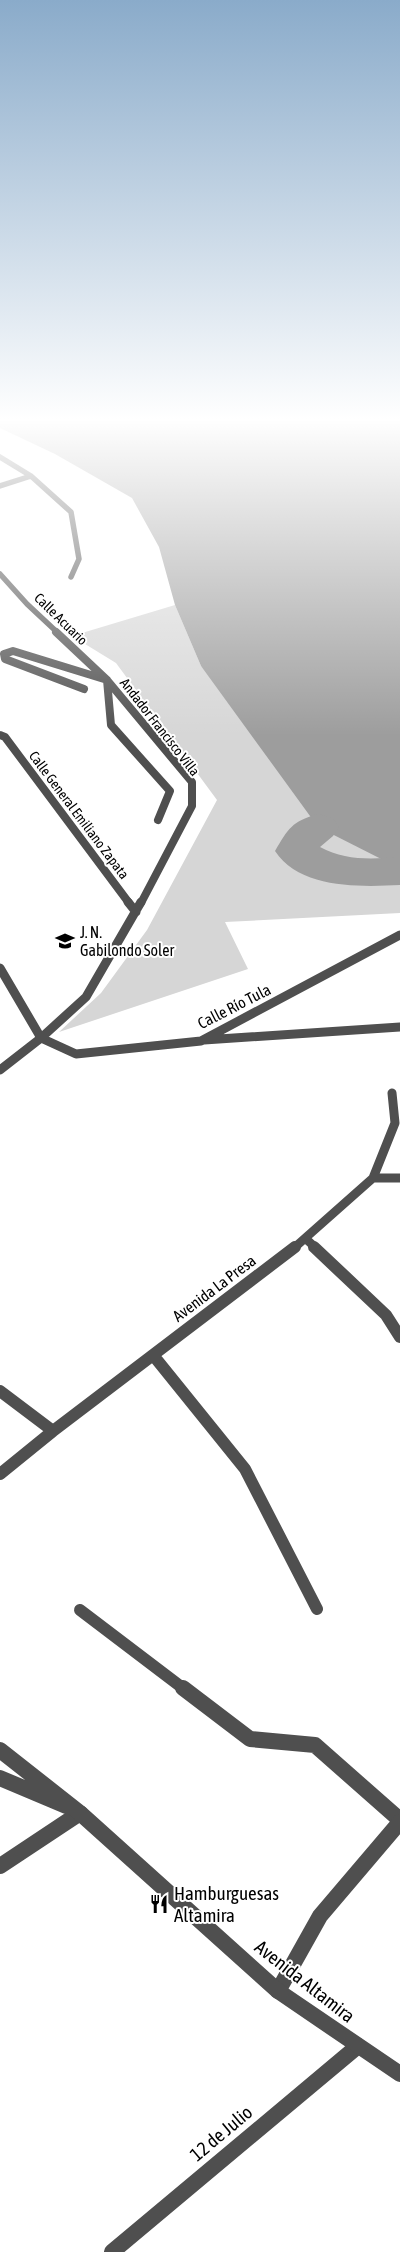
<svg xmlns="http://www.w3.org/2000/svg" width="400" height="2252" font-family="'Asap Condensed',sans-serif">
<style>
.green{fill:#d6d6d6}
.water{fill:#9d9d9d}
.lines{fill:none;stroke-linecap:round;stroke-linejoin:round}
.river{fill:#9d9d9d;fill-rule:evenodd}
.pedestrian-far1{stroke:#4f4f4f;stroke-width:12}
.pedestrian{stroke:#4f4f4f;stroke-width:16}
.minor-far4{stroke:#4f4f4f;stroke-width:5.5}
.minor-far3{stroke:#4f4f4f;stroke-width:8}
.minor-far2{stroke:#4f4f4f;stroke-width:9}
.minor-far1{stroke:#4f4f4f;stroke-width:12}
.minor{stroke:#4f4f4f;stroke-width:16}
.tertiary{stroke:#4f4f4f;stroke-width:16}
.labels{text-anchor:middle;dominant-baseline:central;stroke-width:4;stroke-linejoin:round;paint-order:stroke}
.far-street-label{font-size:14px;fill:#000;stroke:#fff}
.poi-label{font-size:16px;fill:#000;stroke:#fff;text-anchor:start}
.street-label{font-size:16px;fill:#000;stroke:#fff}
.near-poi-label{font-size:19px;fill:#000;stroke:#fff;text-anchor:start}
.near-street-label{font-size:19px;fill:#000;stroke:#fff}
</style>
<rect width="100%" height="100%" fill="#fff"/>
<!-- green -->
<path class="green" d="M175,605l26,61 194,200h5v47l-175,9 23,47 -189,63 42,-39 46,-63 70,-130 -101,-137 -44,-27z"/>
<!-- water -->
<path class="water" d="M0,421h400v445h-5l-77,-39 -117,-161 -26,-61 -16,-58 -27,-49 -77,-44 -55,-26z"/>
<g class="lines">
<!-- river -->
<path class="river" d="M318,814l15,4 6,9 -6,9 -13,11c25,14 52,12 80,10v28c-40,2 -100,4 -125,-34 13,-22 17,-30 43,-37z"/>
<!-- pedestrian-far1 -->
<path class="pedestrian-far1" d="M80,1610l104,79"/>
<!-- pedestrian -->
<path class="pedestrian" d="M183,1688l67,51 65,6 85,75"/>
<!-- minor-far4 -->
<path class="minor-far4" d="M0,457l31,19 40,36 8,47 -8,18
M0,486l31,-10
M0,574l27,30 31,29"/>
<!-- minor-far3 -->
<path class="minor-far3" d="M56,632l51,48 85,102v24l-51,97
M107,680l4,45 59,66 -12,29
M84,689l-79,-30 -1,-5 9,-3 91,28
M0,735l5,2 124,166"/>
<!-- minor-far2 -->
<path class="minor-far2" d="M128,902l8,10
M0,968l41,70
M41,1038l35,16 125,-13 199,-106
M204,1040l196,-13
M0,1070l41,-32 45,-41 55,-95
M373,1178h27
M306,1239l10,9
M294,1248l79,-70 22,-55 -3,-30"/>
<!-- minor-far1 -->
<path class="minor-far1" d="M314,1247l72,68 14,22
M153,1355l92,114 72,140
M0,1391l53,40
M0,1474l53,-43 242,-184"/>
<!-- minor -->
<path class="minor" d="M0,1866l80,-53
M278,1991l42,-75 80,-94
M112,2252l246,-206"/>
<!-- tertiary -->
<path class="tertiary" d="M0,1750l80,63 198,178 122,83
M0,1778l66,28"/>
</g>
<!-- sky -->
<linearGradient id="sky" x2="0" y2="1"><stop stop-color="#8aabca"/><stop offset="0.57" stop-color="#fff"/><stop offset="1" stop-color="#fff" stop-opacity="0"/></linearGradient>
<rect width="400" height="736" fill="url(#sky)"/>
<!-- icons -->
<defs>
<g id="school-bare" transform="scale(1.5)"><path d="M0-5L7-2L0 1L-7-2ZM-4 1L0 2.5L4 1V4Q0 6-4 4Z" fill="#000" stroke="#fff" stroke-width="2.5" paint-order="stroke"/></g>
<g id="restaurant-bare" transform="scale(1.5)"><path d="M-5-6h1v4h1v-4h1v4h1v-4h1v5L-1.5 .5V6h-2V.5L-5-1ZM5-6V6H3V1.5H1.5Q1.5-4 5-6Z" fill="#000" stroke="#fff" stroke-width="2.5" paint-order="stroke"/></g>
</defs>
<g fill-rule="evenodd">
<use href="#school-bare" x="65" y="941"/>
<use href="#restaurant-bare" x="159" y="1904"/>
</g>
<g class="labels">
<!-- far-street labels -->
<g class="far-street-label">
<text transform="translate(61 619) rotate(44)">Calle Acuario</text>
<text transform="translate(160 727) rotate(52)">Andador Francisco Villa</text>
<text transform="translate(79 815) rotate(53)">Calle General Emiliano Zapata</text>
</g>
<!-- poi labels -->
<g class="poi-label">
<text x="80" y="932">J. N.<tspan x="80" dy="18">Gabilondo Soler</tspan></text>
</g>
<!-- street labels -->
<g class="street-label">
<text transform="translate(234 1006) rotate(-27)">Calle Río Tula</text>
<text transform="translate(214 1288) rotate(-37)">Avenida La Presa</text>
</g>
<!-- near-poi labels -->
<g class="near-poi-label">
<text x="174" y="1893">Hamburguesas<tspan x="174" dy="22">Altamira</tspan></text>
</g>
<!-- near-street labels -->
<g class="near-street-label">
<text transform="translate(305 1981) rotate(38)">Avenida Altamira</text>
<text transform="translate(221 2133) rotate(-40)">12 de Julio</text>
</g>
</g>
</svg>
